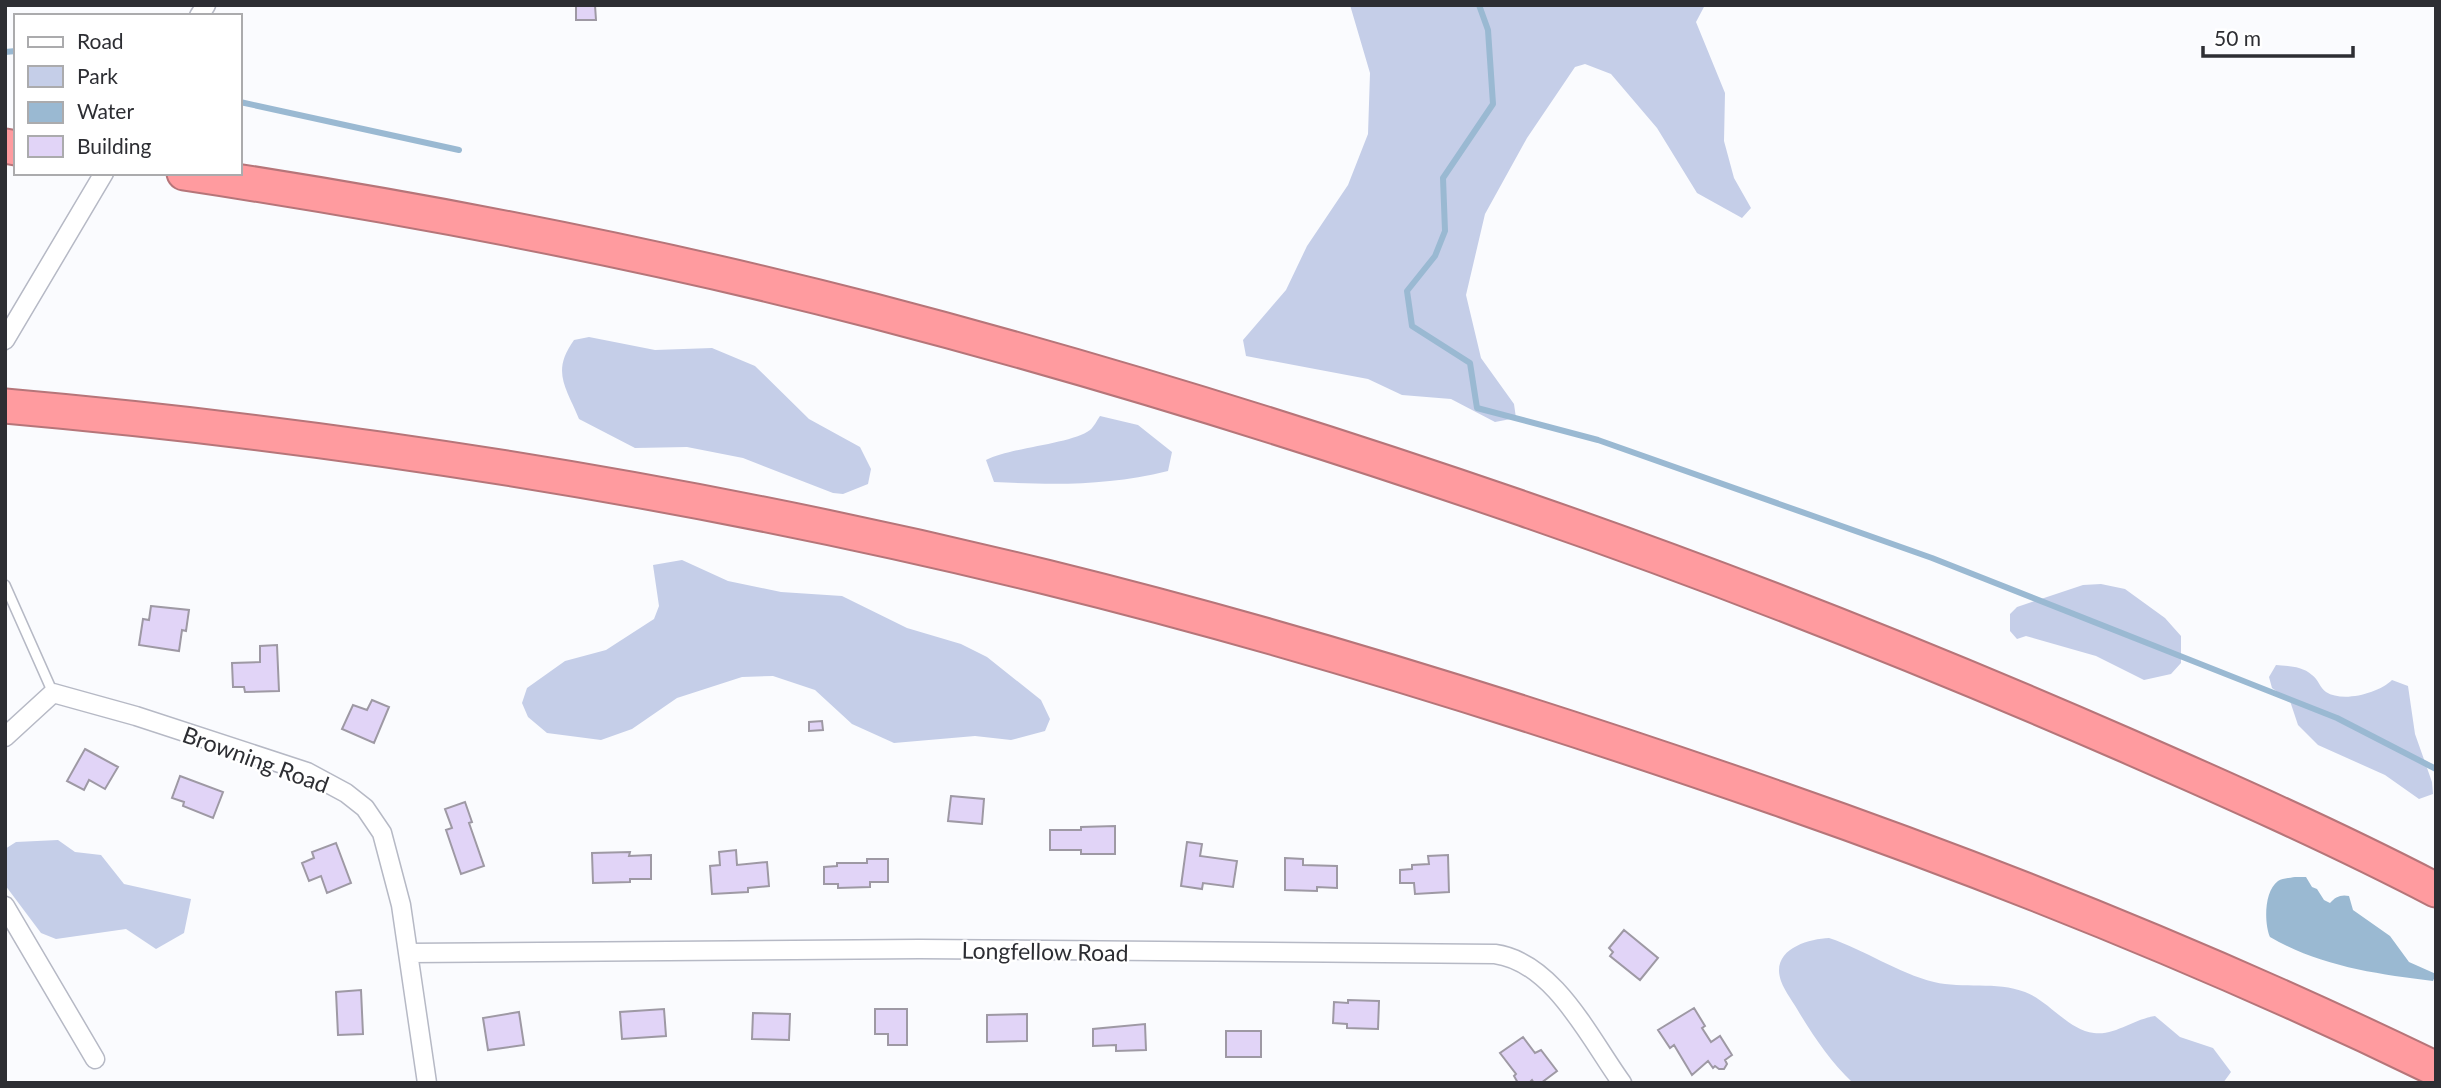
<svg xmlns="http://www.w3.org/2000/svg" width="2441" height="1088" font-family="Lato,sans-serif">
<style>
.green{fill:#c5cee8}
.water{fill:#9ab9d2}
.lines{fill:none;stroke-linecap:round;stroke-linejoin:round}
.stream{stroke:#9ab9d2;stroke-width:6}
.building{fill:#e1d4f7;stroke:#9e99a4;stroke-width:2}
.service-casing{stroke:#b6b9c5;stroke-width:12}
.minor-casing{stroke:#b6b9c5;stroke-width:21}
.motorway-casing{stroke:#b67579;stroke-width:37}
.service{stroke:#fff;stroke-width:9}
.minor{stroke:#fff;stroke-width:18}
.motorway{stroke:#ff9b9f;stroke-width:33}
.labels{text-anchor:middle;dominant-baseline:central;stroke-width:5;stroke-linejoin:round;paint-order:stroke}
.street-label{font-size:23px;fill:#2d2e33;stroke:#fff}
</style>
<rect width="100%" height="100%" fill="#fafbfe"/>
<!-- green -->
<path class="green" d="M1350,5h355l-9,17 29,71 -1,48 10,37 17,30 -9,10 -45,-25 -40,-65 -46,-54 -26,-10 -10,3 -48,71 -42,76 -19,81 15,63 33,46 2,14 -21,4 -44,-23 -49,-4 -34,-16 -122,-23 -3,-16 43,-50 21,-44 41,-61 20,-51 2,-61z
M589,337l66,13 57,-2 43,18 54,53 51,28 11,22 -3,15 -25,10 -10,-1 -90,-35 -56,-11 -52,1 -56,-29c-13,-32 -28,-47 -5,-79z
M1100,416l38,9 34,27 -4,19c-62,15 -112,14 -174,11l-8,-22c26,-13 86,-16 104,-30 4,-3 7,-10 10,-14z
M682,560l46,21 53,11 61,4 65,32 54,16 26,13 54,43 9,19 -5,12 -34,9 -36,-4 -81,7 -42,-19 -37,-34 -42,-14 -31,1 -65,21 -45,31 -31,11 -54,-7 -19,-16 -6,-14 5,-15 38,-27 41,-11 48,-31 5,-13 -6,-41z
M2101,584l24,5 40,29 16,18v27l-10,11 -27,6 -48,-24 -70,-20 -9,3 -7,-8v-17l7,-7 66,-22z
M2276,665c12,1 26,1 36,10 6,4 8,13 14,17 17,11 53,1 66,-12l16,6 7,48 17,48 1,12 -14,5 -34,-24 -67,-30 -20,-20 -8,-24 -18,-13 -3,-11z
M58,840l17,12 26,3 23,29 67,15 -7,34 -28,16 -30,-20 -70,10 -15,-6 -36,-48v-36l11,-7z
M1829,938c36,12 69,35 105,44 29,7 62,-1 91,10 24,9 43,38 69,41 20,3 40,-14 61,-17l25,21 33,11 18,24 -8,11h-370c-22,-21 -37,-43 -53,-69 -6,-11 -15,-22 -19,-33 -11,-31 26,-42 48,-43z"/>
<!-- water -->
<path class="water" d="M2295,877h11l6,10 5,2 7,11 6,3c5,-6 11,-9 19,-7l4,14 37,26 19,26 27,12 -3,7c-57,-7 -113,-15 -163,-44 -6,-14 -6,-46 8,-56 5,-3 12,-3 17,-4z"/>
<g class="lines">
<!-- stream -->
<path class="stream" d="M1479,5l9,25 5,74 -50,74 2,53 -10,25 -28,35 5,35 58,37 7,45 121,32 334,118 405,160 99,51
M5,52l11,-1
M240,102l219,48"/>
</g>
<!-- building -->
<path class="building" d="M576,5h19l1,15h-20z
M151,606l38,4 -3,21 -4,-1 -3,21 -40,-6 4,-26 6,1z
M277,645l2,46 -34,1 -1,-5h-11l-1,-24 28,-1v-16z
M372,700l17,7 -15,36 -32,-14 11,-24 14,5z
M822,721l1,9 -14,1v-9z
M85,749l33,18 -13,22 -16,-9 -5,10 -17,-9z
M180,776l43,16 -10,26 -30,-12 1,-4 -12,-4z
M951,796l33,3 -2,25 -34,-3z
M465,802l7,20 -3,1 15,43 -23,8 -15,-44 6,-2 -7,-19z
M1115,826v28h-34v-4h-31v-20h31v-3z
M1187,842l15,2 -2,12 37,5 -4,26 -30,-4 -1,6 -21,-3z
M336,843l15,40 -24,10 -6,-17 -12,5 -7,-18 12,-5 -2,-6z
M736,850l1,15 30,-3 2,24 -21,2v4l-36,2 -2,-28 10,-1 -1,-13z
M630,852l-1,4 22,-1v24h-21v3l-37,1 -1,-30z
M1448,855l1,37 -34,2 -1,-11h-14v-13l12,-1v-4l17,-1 -1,-8z
M1285,858l18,1v6l34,1v22l-20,-1v4l-32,-1z
M867,859h21v23h-18v5l-32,1v-4h-14v-17l13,-1v-3h30z
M1624,930l34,28 -18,22 -30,-24 3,-4 -4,-4z
M361,990l2,44 -25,1 -2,-43z
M1348,1000l31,1 -1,28 -31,-1v-4l-14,-1 1,-21 14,1z
M1694,1008l11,18 -3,2 9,14 9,-6 12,19 -7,5 2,4 -3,5h-5l-4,-3 -2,2 -5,-7 -16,14 -18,-30 -4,3 -12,-18z
M664,1009l2,27 -44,3 -2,-27z
M875,1009h32v36h-19v-11h-13z
M519,1012l5,33 -36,5 -5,-32z
M753,1013l37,1 -1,26 -37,-1z
M1027,1014v27l-40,1v-27z
M1145,1024l1,26 -30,1v-6l-23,1v-17z
M1226,1031h35v26h-35z
M1523,1037l12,16 6,-3 16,21 -16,12h-7l-2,-3 -3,3h-11l-4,-7 2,-2 -16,-21z"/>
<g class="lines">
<!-- service casing -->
<g class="service-casing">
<path id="service" d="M5,585l48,108"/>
</g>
<!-- minor casing -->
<g class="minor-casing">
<path id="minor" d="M199,16l7,-11
M5,340l99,-167
M5,737l48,-44 83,23 171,56 39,21 19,15 17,25 19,72 26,178
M5,906l90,153
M409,953l510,-4 576,5c59,8 95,85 127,129"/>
</g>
<!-- motorway casing -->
<g class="motorway-casing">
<path id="motorway" d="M5,146l11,2
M184,173c232,35 463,79 690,138 219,57 435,124 650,198 203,70 402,149 599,235 105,46 211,93 313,146
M5,406c351,31 699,87 1041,171 248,61 490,137 731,221 224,78 445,167 659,271"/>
</g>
<!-- service -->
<use href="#service" class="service"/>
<!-- minor -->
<use href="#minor" class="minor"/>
<!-- motorway -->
<use href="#motorway" class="motorway"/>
</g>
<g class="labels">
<!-- street labels -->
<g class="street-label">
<text transform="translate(256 759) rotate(20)">Browning Road</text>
<text transform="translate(1045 951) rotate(1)">Longfellow Road</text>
</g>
</g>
<!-- border -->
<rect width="2441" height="1088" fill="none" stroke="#2d2e33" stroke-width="14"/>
<!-- legend -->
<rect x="14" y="14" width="228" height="161" fill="#ffffff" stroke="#ababad" stroke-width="2"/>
<rect x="28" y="37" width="35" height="10" fill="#ffffff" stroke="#ababad" stroke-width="2"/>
<text x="77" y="49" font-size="21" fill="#2d2e33">Road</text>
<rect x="28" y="66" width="35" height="21" fill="#c5cee8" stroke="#ababad" stroke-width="2"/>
<text x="77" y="84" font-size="21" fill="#2d2e33">Park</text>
<rect x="28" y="102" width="35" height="21" fill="#9ab9d2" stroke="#ababad" stroke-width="2"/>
<text x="77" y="119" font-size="21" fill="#2d2e33">Water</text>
<rect x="28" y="136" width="35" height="21" fill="#e1d4f7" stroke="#ababad" stroke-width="2"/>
<text x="77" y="154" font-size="21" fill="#2d2e33">Building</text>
<!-- scale -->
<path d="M2203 46v10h150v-10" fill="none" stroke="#2d2e33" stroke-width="3.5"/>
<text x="2214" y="46" font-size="21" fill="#2d2e33" stroke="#ffffff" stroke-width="5" paint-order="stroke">50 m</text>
</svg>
